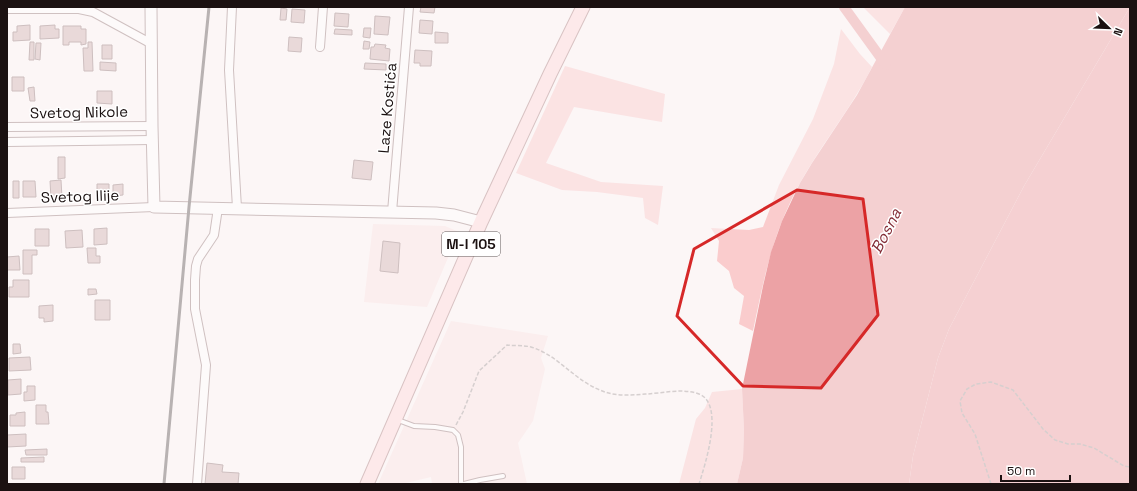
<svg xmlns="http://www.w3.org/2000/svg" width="1137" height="491" font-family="'Space Grotesk',sans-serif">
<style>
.built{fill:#fbe4e4}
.green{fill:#facccd}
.forest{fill:#eda3a6}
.water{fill:#eca2a5}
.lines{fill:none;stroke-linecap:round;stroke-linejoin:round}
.canal{stroke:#eca2a5;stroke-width:10}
.building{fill:#d3b7b7;stroke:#967c7d}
.service-casing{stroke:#9a8081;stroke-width:6}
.minor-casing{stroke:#9a8081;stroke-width:10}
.tertiary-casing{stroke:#9a8081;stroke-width:13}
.primary-casing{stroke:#ae8485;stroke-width:15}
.path{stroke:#a8a0a0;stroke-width:1.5;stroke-dasharray:4 2;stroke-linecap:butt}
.service{stroke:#fff;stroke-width:4}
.minor{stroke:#fff;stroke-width:8}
.tertiary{stroke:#fff;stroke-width:11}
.primary{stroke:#fedadc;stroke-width:13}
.rail{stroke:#675f5f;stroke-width:3}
.marked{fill:none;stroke:#d62828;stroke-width:3;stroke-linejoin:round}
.labels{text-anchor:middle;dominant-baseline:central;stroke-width:3;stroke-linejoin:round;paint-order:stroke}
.shield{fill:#fff;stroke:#5f5858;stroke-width:1}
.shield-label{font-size:14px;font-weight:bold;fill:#1b1111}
.street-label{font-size:15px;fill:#1b1111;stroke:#fff}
.water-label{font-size:16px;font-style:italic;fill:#842e38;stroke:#fff}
</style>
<rect width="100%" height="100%" fill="#fcf6f6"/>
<!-- built -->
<path class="built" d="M373,224l72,2 14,6 -32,75 -63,-5z
M451,321l97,15 -7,22 4,11 -12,52 -15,22 9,41h-95l-1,-7 -29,7h-24z"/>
<!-- green -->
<path class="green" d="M865,7h40l-15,27 -26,-26z
M841,29l19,25 12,13c-24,48 -61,89 -83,138 -19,40 -27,83 -36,126l-14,-7 5,-28 -10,-8 -5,-17 -12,-10 2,-20 -8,-13 38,2 14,-3 16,-42 34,-66 21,-55z
M565,66l100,28 -3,28 -88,-15 -28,56 55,19 62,4 -5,39 -13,-7 -2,-20 -46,-6 -35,-2 -46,-17z
M742,389l2,41 -1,28 -6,26h-58l17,-65 9,-11 7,-16z"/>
<!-- forest -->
<path class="forest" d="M1130,7v477h-221l4,-28 25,-98 11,-29 75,-143z"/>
<!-- water -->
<path class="water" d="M905,7h225l-106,179 -75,143 -11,29 -25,98 -4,28h-172l6,-26 1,-28 -2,-41 21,-103 8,-34 11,-31 18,-38 12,-20 45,-68z"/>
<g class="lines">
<!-- canal -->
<path class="canal" d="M844,7l42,58"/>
</g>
<!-- building -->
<path class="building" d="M421,7h14l-1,6 -14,-1z
M281,8l6,1 -1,11h-6z
M292,9l13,1 -1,13 -13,-1z
M335,13l14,1 -1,13 -14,-1z
M375,16l15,1 -2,18 -14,-1z
M420,20l13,1 -1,13 -13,-1z
M30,25v15l-17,1v-9h4v-6z
M55,25v4h4v9l-19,1v-13z
M63,26h18v3h5v15l-5,1v-3h-12v3h-6z
M364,28h7l-1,10 -7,-1z
M335,29l17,1v5l-18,-1z
M435,32l13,1v10h-13z
M289,37l13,1 -1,14 -13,-1z
M364,41l6,1 -1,7h-6z
M30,42h4v18h-5z
M88,42h4l1,29h-9l-1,-23h5z
M36,43h5l-1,17 -5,-1z
M375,44l11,1 -1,3 5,1 -1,12 -19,-2 1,-12h3z
M102,45h10v14h-10z
M415,50l17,1 -1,15h-11v-3h-6z
M100,62l16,1v8l-16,-1z
M365,63l21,1v6l-22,-1z
M12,77h12v14h-12z
M34,87l1,14h-5l-2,-13z
M97,91h15v13l-15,-1z
M58,157h7v21l-7,1z
M354,160l19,2 -2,18 -19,-2z
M61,180l1,18h-11l-1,-17z
M13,181h6v17h-6z
M23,181h12l1,16h-13z
M97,184h12v17h-12z
M123,184v11l-10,1v-11z
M107,228v16l-13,1v-16z
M35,229h14v17h-14z
M82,230l1,17 -17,1 -1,-17z
M383,241l17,2 -2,30 -18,-2z
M87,248h9v8h4v7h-12z
M23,250h14v5h-5v19h-9z
M19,256l1,14h-13v-13z
M13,280h16v17h-20v-10h4z
M88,289h8l1,5 -9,1z
M95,300h15v20h-15z
M53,305v16l-9,1v-4h-5v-12z
M13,344h7l1,9 -8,1z
M30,357l1,13 -22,1v-13z
M21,379v15l-13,1v-15z
M27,386h8v14l-11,1v-9h3z
M36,405h10v7h2l1,12h-13z
M25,412v14h-15v-11h6v-2z
M26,434v12l-19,1v-12z
M47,449v6h-21l-1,-5z
M44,457v5h-23v-4z
M207,463l16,2 -1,7 17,1 -1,11h-33z
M12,467h13v12h-13z"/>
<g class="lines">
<!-- service casing -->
<g class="service-casing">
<path id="service" d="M398,420l16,6 21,1 18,3 5,5 3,12v37
M464,484l16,-4 23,-4"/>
</g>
<!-- minor casing -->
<g class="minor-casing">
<path id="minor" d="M232,7l-3,63 8,138
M7,9h72l14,3 57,31
M320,47l3,-40
M7,127l145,-1
M7,142l145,-2
M392,212l17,-205
M7,213l147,-6
M197,484l9,-119 -11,-56v-29l1,-14 2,-7 16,-24 4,-27"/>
</g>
<!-- tertiary casing -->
<g class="tertiary-casing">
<path id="tertiary" d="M151,7l1,119 2,81 282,6 18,2 27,7"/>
</g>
<!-- primary casing -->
<g class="primary-casing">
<path id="primary" d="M367,484l114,-262 69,-148 33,-67"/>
</g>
<!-- path -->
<path class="path" d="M456,425l7,-13 16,-41 28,-26c7,1 16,0 24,2 27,8 43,33 69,43 15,7 31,5 47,4 16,-1 36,-6 52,0 26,10 6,71 0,90
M991,484l-16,-50 -13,-21 -2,-12 7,-12 9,-5 15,-2 22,8 30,39 12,11 13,4h12l14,4 30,18 6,1"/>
<!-- service -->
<use href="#service" class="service"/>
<!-- minor -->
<use href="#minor" class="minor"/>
<!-- tertiary -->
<use href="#tertiary" class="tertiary"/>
<!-- primary -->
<use href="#primary" class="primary"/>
<!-- rail -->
<path class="rail" d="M164,484l25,-277 20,-200"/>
</g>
<!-- marked area -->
<path d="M0 0H1137V491H0ZM797,190l66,9 15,116 -57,73 -78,-2 -66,-70 17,-67z" fill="#fcf6f6" fill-opacity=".55" fill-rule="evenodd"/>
<path class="marked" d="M797,190l66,9 15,116 -57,73 -78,-2 -66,-70 17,-67z"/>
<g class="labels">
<!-- shield labels -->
<rect class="shield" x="442" y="232" width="58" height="24" rx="3"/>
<g class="shield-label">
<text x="471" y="244">M-I 105</text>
</g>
<!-- street labels -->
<g class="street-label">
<text transform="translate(387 108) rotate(-85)">Laze Kostića</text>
<text transform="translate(79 112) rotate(-1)">Svetog Nikole</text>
<text transform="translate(80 196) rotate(-2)">Svetog Ilije</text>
</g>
<!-- water labels -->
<g class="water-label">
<text transform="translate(886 231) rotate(-63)">Bosna</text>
</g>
</g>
<!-- border -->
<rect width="1137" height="491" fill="none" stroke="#1b1111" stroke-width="16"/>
<!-- north arrow -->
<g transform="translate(1109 28) rotate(113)" stroke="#ffffff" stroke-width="3" paint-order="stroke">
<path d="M0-3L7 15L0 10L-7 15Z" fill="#1b1111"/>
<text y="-6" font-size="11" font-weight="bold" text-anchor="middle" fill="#1b1111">N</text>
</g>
<!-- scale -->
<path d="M1001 475v6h69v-6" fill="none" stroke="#1b1111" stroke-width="2"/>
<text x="1007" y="475" font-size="12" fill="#1b1111" stroke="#ffffff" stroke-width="3" paint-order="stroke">50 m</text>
</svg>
